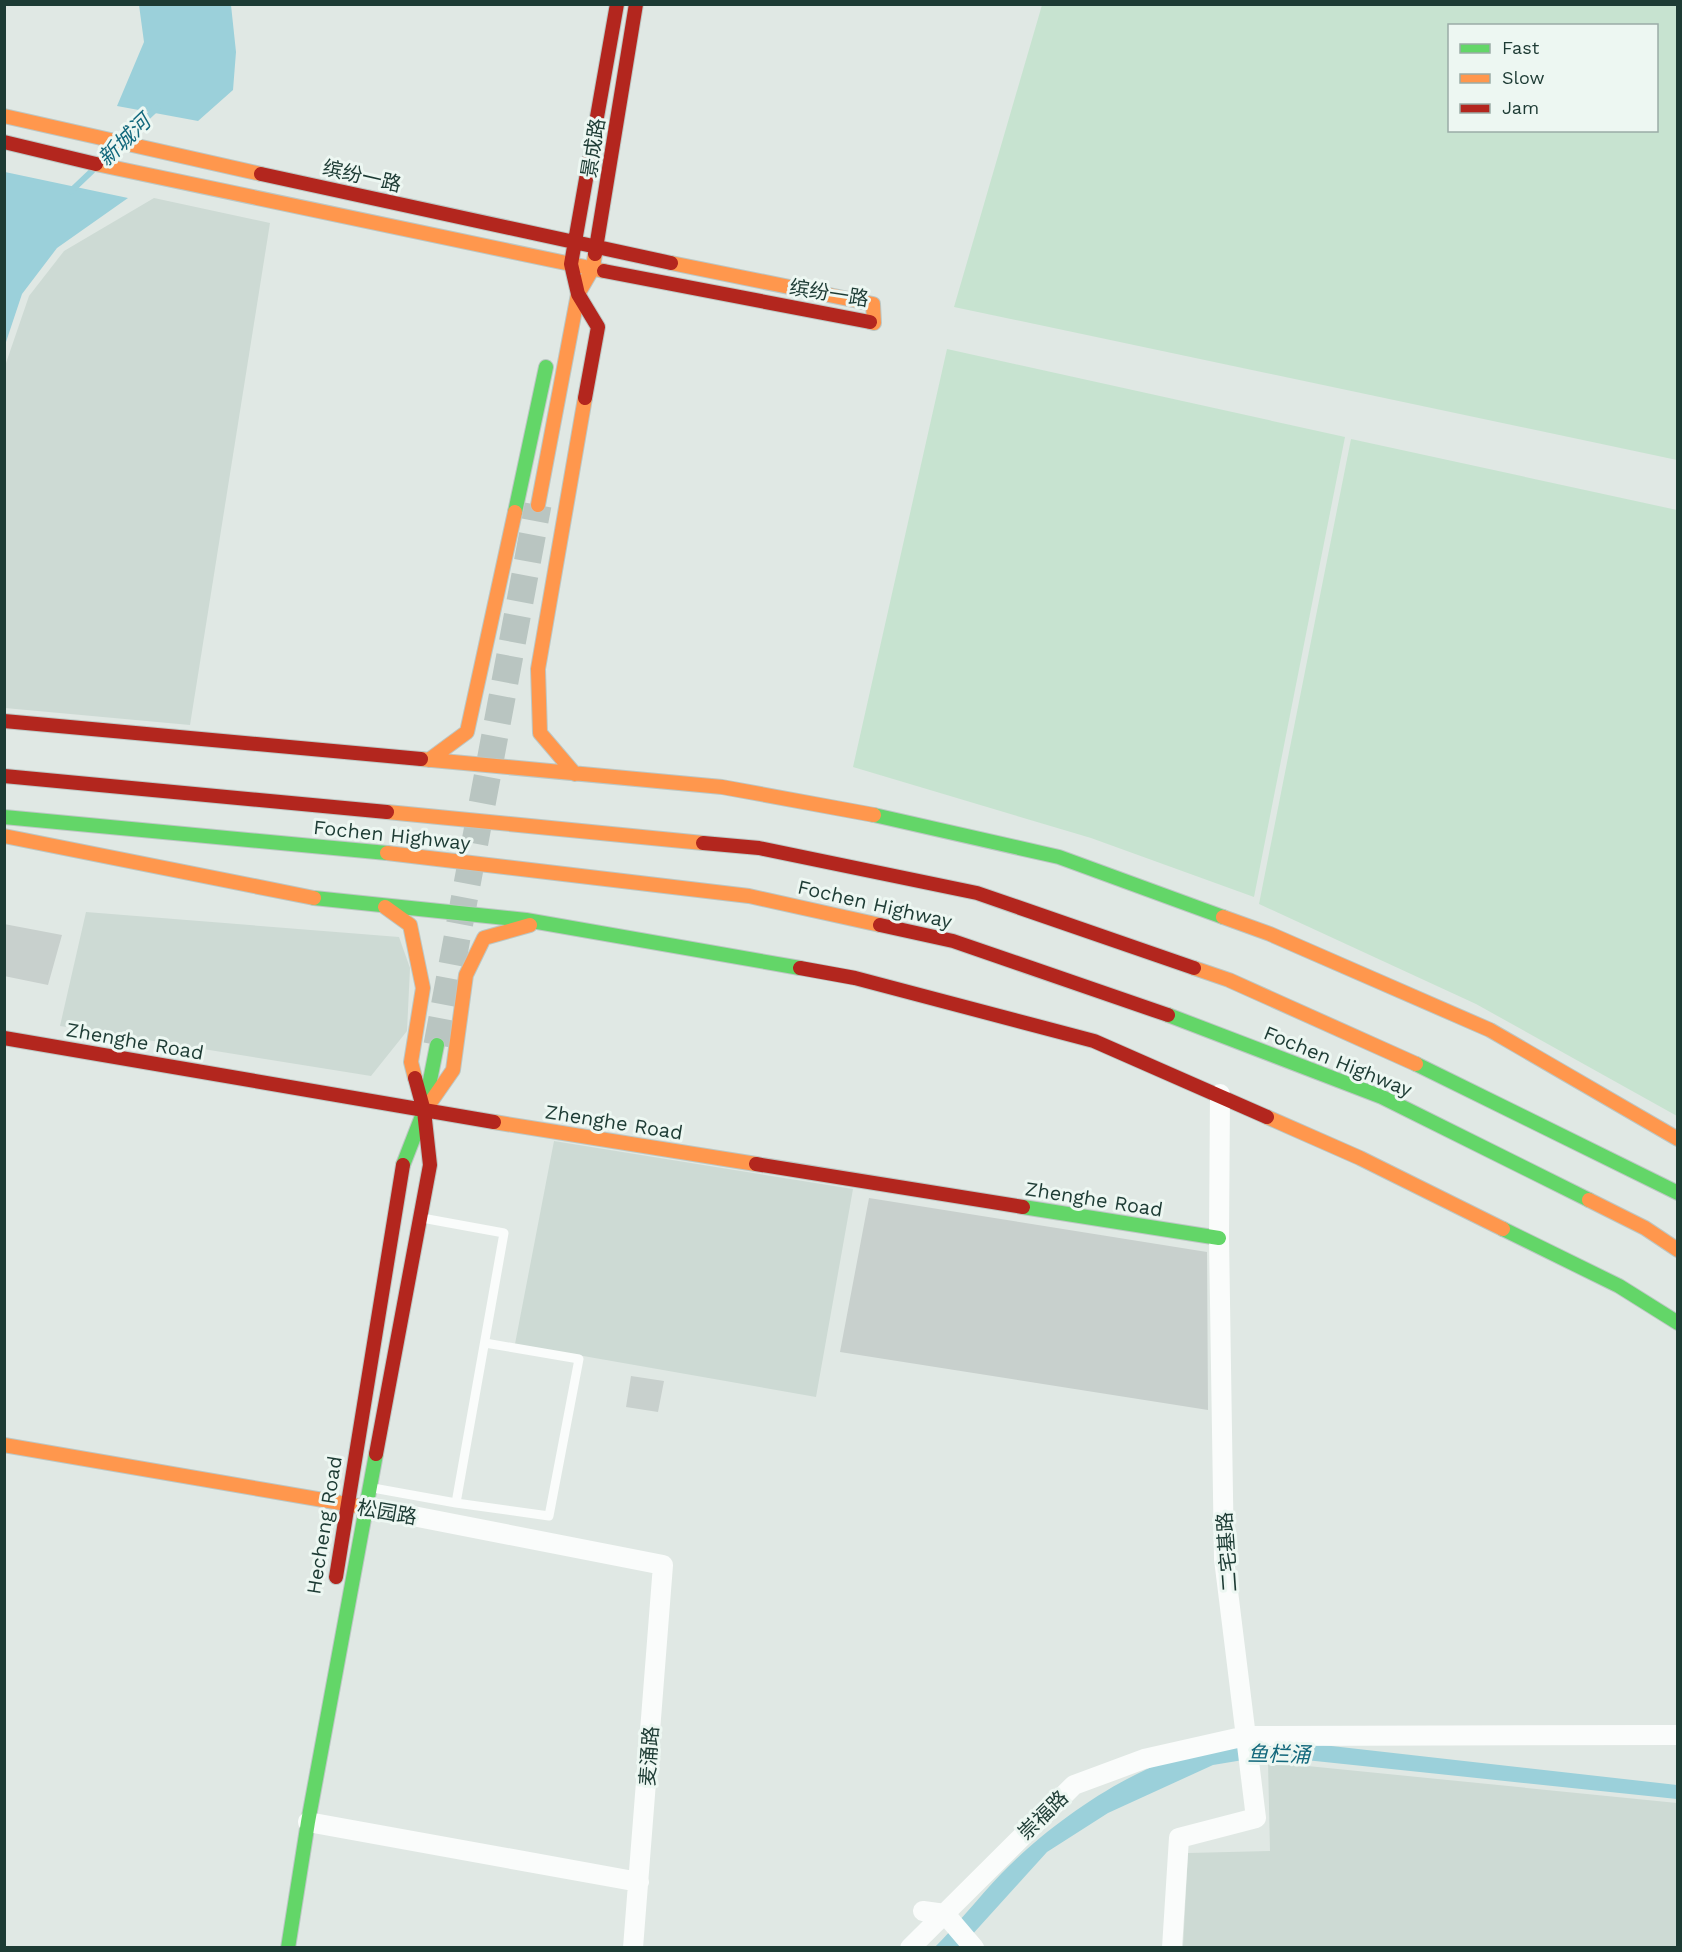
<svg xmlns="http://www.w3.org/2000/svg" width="1682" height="1952" font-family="'Work Sans','Noto Sans SC',sans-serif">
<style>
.built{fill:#cddad4}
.green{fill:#c7e3d0;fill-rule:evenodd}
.water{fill:#9bd0da}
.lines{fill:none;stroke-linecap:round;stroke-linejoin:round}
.stream{stroke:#9bd0da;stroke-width:6}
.building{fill:#c8d0cd}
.secondary-tunnel{stroke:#b9c5c1;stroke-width:27;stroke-dasharray:27 14;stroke-linecap:butt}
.fast-casing{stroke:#bcc7c4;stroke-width:16}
.slow-casing{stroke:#bcc7c4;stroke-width:16}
.jam-casing{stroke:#bcc7c4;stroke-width:16}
.lane{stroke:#fafcfb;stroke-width:9}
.street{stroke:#fafcfb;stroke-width:20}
.fast{stroke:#63d668;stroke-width:14}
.slow{stroke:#ff974d;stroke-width:14}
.jam{stroke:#b3261e;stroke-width:14}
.labels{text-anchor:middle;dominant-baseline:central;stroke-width:6;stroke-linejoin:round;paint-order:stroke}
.street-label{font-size:20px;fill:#1d3b34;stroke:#edf7f2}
.water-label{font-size:21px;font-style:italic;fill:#12687c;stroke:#edf7f2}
</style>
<rect width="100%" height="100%" fill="#e0e8e4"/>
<!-- built -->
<path class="built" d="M154,198l116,25 -80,502 -185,-17v-342l24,-70 35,-45z
M86,912l313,25 11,31 -3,63 -36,45 -311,-50z
M554,1141l299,48 -37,208 -301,-53z
M1268,1762l409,41v144h-494l5,-94 82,-2z"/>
<!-- green -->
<path class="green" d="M1042,5h635v455l-723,-153zM1450,26h206v104h-206z
M947,349l398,88 -91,460 -163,-59 -238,-71z
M1351,439l326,71v606l-201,-112 -217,-100z"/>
<!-- water -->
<path class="water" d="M139,5h92l5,47 -3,38 -35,31 -81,-15 27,-64z
M5,172l123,26 -71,50 -35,46 -17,51z
M1305,1743l372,42v14l-410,-43 -54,9 -105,48 -61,39 -86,95 -27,1c24,-24 44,-50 67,-74 53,-55 145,-119 222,-128 27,-3 55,-2 82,-3z"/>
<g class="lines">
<!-- stream -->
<path class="stream" d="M127,136l30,-28
M71,191l21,-20"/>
</g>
<!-- building -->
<path class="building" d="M4,924l58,11 -14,50 -44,-9z
M869,1198l338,54 1,158 -368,-58z
M631,1376l33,5 -6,31 -32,-5z"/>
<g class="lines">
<!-- secondary-tunnel -->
<path class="secondary-tunnel" d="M437,1045l101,-540"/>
<!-- fast casing -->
<g class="fast-casing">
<path id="fast" d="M515,512l31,-145
M874,815l185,42 164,60
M4,817l383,36
M314,898l212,22 274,48
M1168,1015l214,82 207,103
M1416,1064l262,129
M403,1165l21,-54 13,-66
M1023,1207l196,31
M1503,1229l116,57 59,37
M288,1948l20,-126 68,-368"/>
</g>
<!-- slow casing -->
<g class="slow-casing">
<path id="slow" d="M4,116l257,58
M96,164l508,107
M671,263l202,41 1,19 -4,-1
M538,505l40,-211 15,-26 2,-14
M421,759l301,28 152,28
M429,760l38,-28 48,-220
M575,774l-35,-41 -2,-64 47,-271
M387,812l316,31
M4,836l310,62
M387,853l362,43 131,29
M385,907l25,18 13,63 -12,74 4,16
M1223,917l47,17 220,96 188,109
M1194,968l35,12 187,84
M430,1103l23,-33 13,-95 18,-37 46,-13
M1267,1117l93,41 143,71
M494,1122l262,42
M1589,1200l56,28 33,22
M4,1445l360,62"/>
</g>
<!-- jam casing -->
<g class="jam-casing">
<path id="jam" d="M4,142l92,22
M261,174l410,89
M595,254l41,-250
M604,271l266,51
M585,398l13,-71 -20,-33 -7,-30 46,-260
M4,721l417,38
M4,776l383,36
M703,843l56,5 218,45 217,75
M880,925l73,16 215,74
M800,968l55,10 239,63 173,76
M4,1038l490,84
M756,1164l267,43
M376,1454l54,-289 -6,-54 -9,-33
M336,1577l67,-412"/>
</g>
<!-- lane -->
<path class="lane" d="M373,1488l83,15 48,-270 -82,-15
M456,1503l93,13 30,-157 -94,-16"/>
<!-- street -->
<path class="street" d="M367,1507l296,58 -30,383
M308,1822l331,60
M923,1911l22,3 29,34
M910,1948l164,-163 70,-26 102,-23 432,-1
M1172,1948l7,-110 77,-20 -32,-259 -5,-321 1,-144"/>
<!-- fast -->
<use href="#fast" class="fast"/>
<!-- slow -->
<use href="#slow" class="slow"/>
<!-- jam -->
<use href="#jam" class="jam"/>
</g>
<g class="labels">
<!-- street labels -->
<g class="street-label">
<text transform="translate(593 148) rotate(-81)">景成路</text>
<text transform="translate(362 176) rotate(13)">缤纷一路</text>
<text transform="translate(829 293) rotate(9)">缤纷一路</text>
<text transform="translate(392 835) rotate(6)">Fochen Highway</text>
<text transform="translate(875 904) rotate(13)">Fochen Highway</text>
<text transform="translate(135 1041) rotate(10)">Zhenghe Road</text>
<text transform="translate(1338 1061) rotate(22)">Fochen Highway</text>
<text transform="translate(614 1122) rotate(9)">Zhenghe Road</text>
<text transform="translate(1094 1199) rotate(9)">Zhenghe Road</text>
<text transform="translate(387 1512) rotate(10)">松园路</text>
<text transform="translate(324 1525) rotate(-81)">Hecheng Road</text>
<text transform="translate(1227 1552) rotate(-94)">二宅基路</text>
<text transform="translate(649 1756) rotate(-86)">麦涌路</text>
<text transform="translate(1043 1815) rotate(-44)">崇福路</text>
</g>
<!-- water labels -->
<g class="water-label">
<text transform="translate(124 140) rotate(-44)">新城河</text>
<text transform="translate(1279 1754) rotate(1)">鱼栏涌</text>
</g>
</g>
<!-- border -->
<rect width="1682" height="1952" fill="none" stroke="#1d3b34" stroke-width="12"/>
<!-- legend -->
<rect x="1448" y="24" width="210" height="108" fill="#edf7f2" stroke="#9aaca6" stroke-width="1.5"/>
<rect x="1460" y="44" width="30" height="9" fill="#63d668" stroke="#9aaca6" stroke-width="1.5"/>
<text x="1502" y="54" font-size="18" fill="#1d3b34">Fast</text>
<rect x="1460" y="74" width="30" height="9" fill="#ff974d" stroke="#9aaca6" stroke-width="1.5"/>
<text x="1502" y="84" font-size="18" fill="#1d3b34">Slow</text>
<rect x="1460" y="104" width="30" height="9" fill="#b3261e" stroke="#9aaca6" stroke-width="1.5"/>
<text x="1502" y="114" font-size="18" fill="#1d3b34">Jam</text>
</svg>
